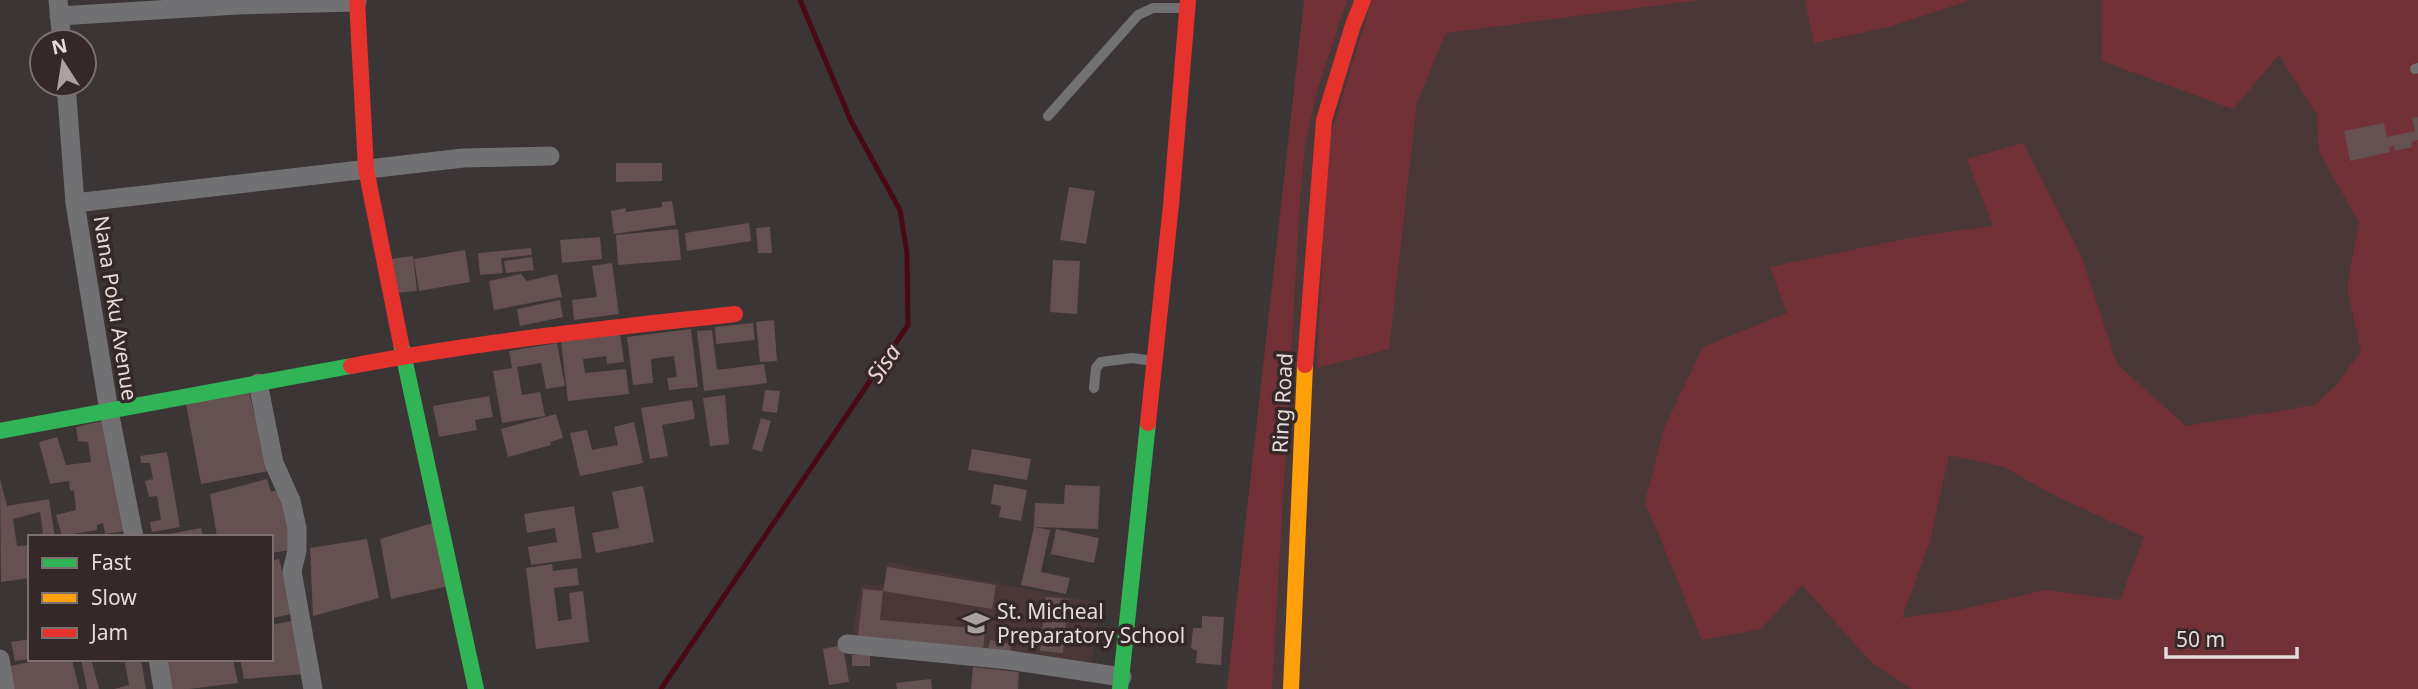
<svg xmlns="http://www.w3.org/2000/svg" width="2418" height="689" font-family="'Noto Sans',sans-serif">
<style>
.built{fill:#4a3838}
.green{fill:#723136;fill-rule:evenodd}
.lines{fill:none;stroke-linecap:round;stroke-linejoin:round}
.stream{stroke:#4a0a15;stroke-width:5}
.building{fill:#655052}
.lane{stroke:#717072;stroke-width:10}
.street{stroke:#717072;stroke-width:19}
.fast{stroke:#30b455;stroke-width:16}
.slow{stroke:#ff9f0a;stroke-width:16}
.jam{stroke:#e5322d;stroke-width:16}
.labels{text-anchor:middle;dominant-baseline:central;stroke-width:7;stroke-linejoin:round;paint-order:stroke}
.street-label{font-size:21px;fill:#e5dcdc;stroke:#342828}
.poi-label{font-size:21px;fill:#e5dcdc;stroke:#342828;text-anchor:start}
.water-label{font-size:23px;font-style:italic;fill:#eed2d2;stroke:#342828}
</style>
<rect width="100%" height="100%" fill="#3c3535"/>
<!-- built -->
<path class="built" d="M1305,0h1113v689h-1189z
M888,562l214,42 -12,64 -239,-25 10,-58h23z"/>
<!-- green -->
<path class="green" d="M1304,0h43l-30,91 -12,53 -5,56 -28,489h-45z
M1372,0h327l-253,33 -29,69 -28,247 -72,19 11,-224z
M1805,0h166l-82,27 -75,16z
M2101,0h317v689h-506l-40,-26 -70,-78 -41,44 -59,11 -57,-138 19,-74 39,-81 84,-34 -17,-46 149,-31 74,-10 -26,-67 56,-16 58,112 36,109 69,62 129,-21 23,-22 23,-32 -14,-64 12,-64 -40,-72 -2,-36 -38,-60 -46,54 -131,-48zM1949,455l55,12 46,26 94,44 -24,63 -74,-10 -88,20 -56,8 28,-77z"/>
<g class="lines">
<!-- stream -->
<path class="stream" d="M661,689l247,-364 -1,-72 -7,-43 -50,-91 -50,-119"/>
</g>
<!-- building -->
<path class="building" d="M2418,117v23l-7,2 1,5 -17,4 -1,-6 -5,2 1,5 -40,9 -6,-30 40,-8 3,14 28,-6 -3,-13z
M616,163h46v18l-46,1z
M1069,187l26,4 -9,53 -26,-4z
M672,201l4,24 -62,9 -3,-23 15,-3v4l36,-5v-5z
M749,223l2,18 -64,10 -2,-18z
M770,227l2,26h-14l-2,-25z
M678,229l3,31 -63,5 -2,-30z
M600,237l2,22 -40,4 -2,-23z
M531,248l1,7 -31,3 2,15 -23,2 -2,-22z
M465,250l5,32 -51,9 -5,-32z
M413,256l4,35 -22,2 -4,-34z
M532,257l2,13 -28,3 -2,-12z
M1053,260l27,1 -3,53 -27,-2z
M612,263l7,51 -45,6 -2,-20 25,-3 -5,-31z
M521,274l6,7 30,-7 5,23 -68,13 -5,-29z
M560,300l3,17 -43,9 -3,-17z
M774,320l3,41 -17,1 -4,-40z
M753,323l2,17 -39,4 -1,-17z
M691,329l7,58 -29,3 -2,-12 10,-1 -3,-21 -23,3 2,24 -20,2 -6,-48z
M712,330l5,40 47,-6 3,19 -63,8 -7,-60z
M620,334l4,28 -17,2 -1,-8 -23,3 2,14 41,-4 3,25 -61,7 -7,-59z
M557,343l8,43 -19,3 -5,-26 -24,4 5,28 18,-3 5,24 -43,7 -9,-52 19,-3 -3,-17z
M765,390l15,1 -3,22 -15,-2z
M249,392l20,79 -68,13 -15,-80z
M725,395l4,49 -19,2 -7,-48z
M489,396l4,21 -18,3 2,10 -38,7 -6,-31z
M692,400l3,19 -33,6 6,31 -18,3 -9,-51z
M556,414l7,24 -13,4 1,3 -43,12 -7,-28z
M761,418l10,3 -9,31 -10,-3z
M103,421l22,110 -20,3 -2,-11 -6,2v5l-35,6 -6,-21 20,-5 -2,-19 -4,-1 -1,-9 -19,3 -11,-42 18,-5 9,28 25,-3 -3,-20 -10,-1 -2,-14z
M634,422l9,41 -63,13 -10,-43 17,-3 5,20 26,-5 -4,-18z
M972,449l59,10 -4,21 -59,-10z
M167,452l13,75 -28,5 -2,-10 11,-2 -4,-24 -8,1 -4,-16 8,-2 -3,-16h-9l-1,-7z
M0,479l7,27 42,-7 6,38h-20l8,-4 -3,-21 -27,7 4,27 13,-1v33l-29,4z
M267,479l4,13 9,-3 11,31 -1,30 -19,3v-16h-54l-7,-43z
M994,484l33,6 -6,31 -22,-4 2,-11 -10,-2z
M1065,485l35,1 -2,43 -64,-2 1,-24 29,1z
M643,486l11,56 -58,11 -4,-20 27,-5 -7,-36z
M574,506l8,52 -51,7 -3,-18 29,-5 -2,-14 -28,5 -3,-19z
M439,521l14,64 -62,14 -11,-60z
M1034,527l16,3 -9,42 29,6 -4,16 -45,-9z
M201,528l2,9h-39v-2z
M1056,529l43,9 -5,25 -43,-9z
M367,539l12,59 -66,18 -3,-68z
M279,559l14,55 -22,4v-57z
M552,564l1,7 24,-3 2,17 -25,3 4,33 14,-2 -3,-26 14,-2 6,51 -53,7 -10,-81z
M887,567l109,18 -4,24 -109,-18z
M863,589l20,2 -3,29 105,9 -2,22 -125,-15z
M1046,597l22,2 -5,54 -23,-2z
M1202,616l22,1 -3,48 -25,-2 1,-12 -6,-3 2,-20h9z
M296,620l8,54 -60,5 -4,-20h31v-34z
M30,639v20l-15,2 -4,-19z
M990,640l22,4 -2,9 -22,-4z
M843,645l6,37 -20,3 -6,-36z
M870,654v12h-18v-11z
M47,659h25l7,30h-66l-4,-23z
M81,659h16l-5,3 7,27h-12z
M124,659h17l5,30h-32l15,-4z
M166,659h67l5,24 -49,6h-18z
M973,667l46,5 -1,17h-47z
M931,679l1,10h-35l-1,-6z"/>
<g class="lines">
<!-- lane -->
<path class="lane" d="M2415,69l3,-1
M1048,116l90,-101 15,-7h33
M1094,388l2,-20 5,-6 31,-4 21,3"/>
<!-- street -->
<path class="street" d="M58,0l4,42
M59,16l178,-11 120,-3
M66,84l9,119 34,208 25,126
M75,203l388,-45 87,-2
M258,383l16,80 17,38 6,27v23l-5,20 21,118
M847,644l162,16 113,17
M0,659l5,30
M158,659l5,30"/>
<!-- fast -->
<path class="fast" d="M401,344l75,345
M0,431l351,-65
M1120,689l28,-266"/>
<!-- slow -->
<path class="slow" d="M1291,689l14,-324"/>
<!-- jam -->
<path class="jam" d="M357,0l9,169 35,175
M1305,365l19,-245 29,-95 10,-25
M351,366c127,-24 256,-38 384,-52
M1148,423l23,-218 17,-205"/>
</g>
<!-- icons -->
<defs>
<g id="school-bare" transform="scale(2.1)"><path d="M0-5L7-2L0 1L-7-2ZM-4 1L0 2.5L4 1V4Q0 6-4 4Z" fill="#aaa2a2" stroke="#342828" stroke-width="2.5" paint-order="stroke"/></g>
</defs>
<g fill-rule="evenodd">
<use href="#school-bare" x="976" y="623"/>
</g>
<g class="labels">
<!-- street labels -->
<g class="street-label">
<text transform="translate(116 308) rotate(81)">Nana Poku Avenue</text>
<text transform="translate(1282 403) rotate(-87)">Ring Road</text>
</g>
<!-- poi labels -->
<g class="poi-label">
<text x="997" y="611">St. Micheal<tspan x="997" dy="24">Preparatory School</tspan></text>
</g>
<!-- water labels -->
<g class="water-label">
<text transform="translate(883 363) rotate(-56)">Sisa</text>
</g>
</g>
<!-- legend -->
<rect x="28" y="535" width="245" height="126" fill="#342828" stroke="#7b7070" stroke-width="2"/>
<rect x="42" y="558" width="35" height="10" fill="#30b455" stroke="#7b7070" stroke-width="2"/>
<text x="91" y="570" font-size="21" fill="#e5dcdc">Fast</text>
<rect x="42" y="593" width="35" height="10" fill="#ff9f0a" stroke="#7b7070" stroke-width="2"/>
<text x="91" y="605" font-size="21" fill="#e5dcdc">Slow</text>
<rect x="42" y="628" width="35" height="10" fill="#e5322d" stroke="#7b7070" stroke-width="2"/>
<text x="91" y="640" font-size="21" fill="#e5dcdc">Jam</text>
<!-- north arrow -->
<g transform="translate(63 63) rotate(348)"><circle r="33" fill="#342828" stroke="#7b7070" stroke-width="2"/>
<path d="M0-5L12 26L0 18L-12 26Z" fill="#aaa2a2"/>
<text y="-10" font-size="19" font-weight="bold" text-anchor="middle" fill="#e5dcdc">N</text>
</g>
<!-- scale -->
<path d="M2166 647v10h131v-10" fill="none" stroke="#e5dcdc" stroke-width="3.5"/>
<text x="2176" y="647" font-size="21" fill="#e5dcdc" stroke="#342828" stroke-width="5" paint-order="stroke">50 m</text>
</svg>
